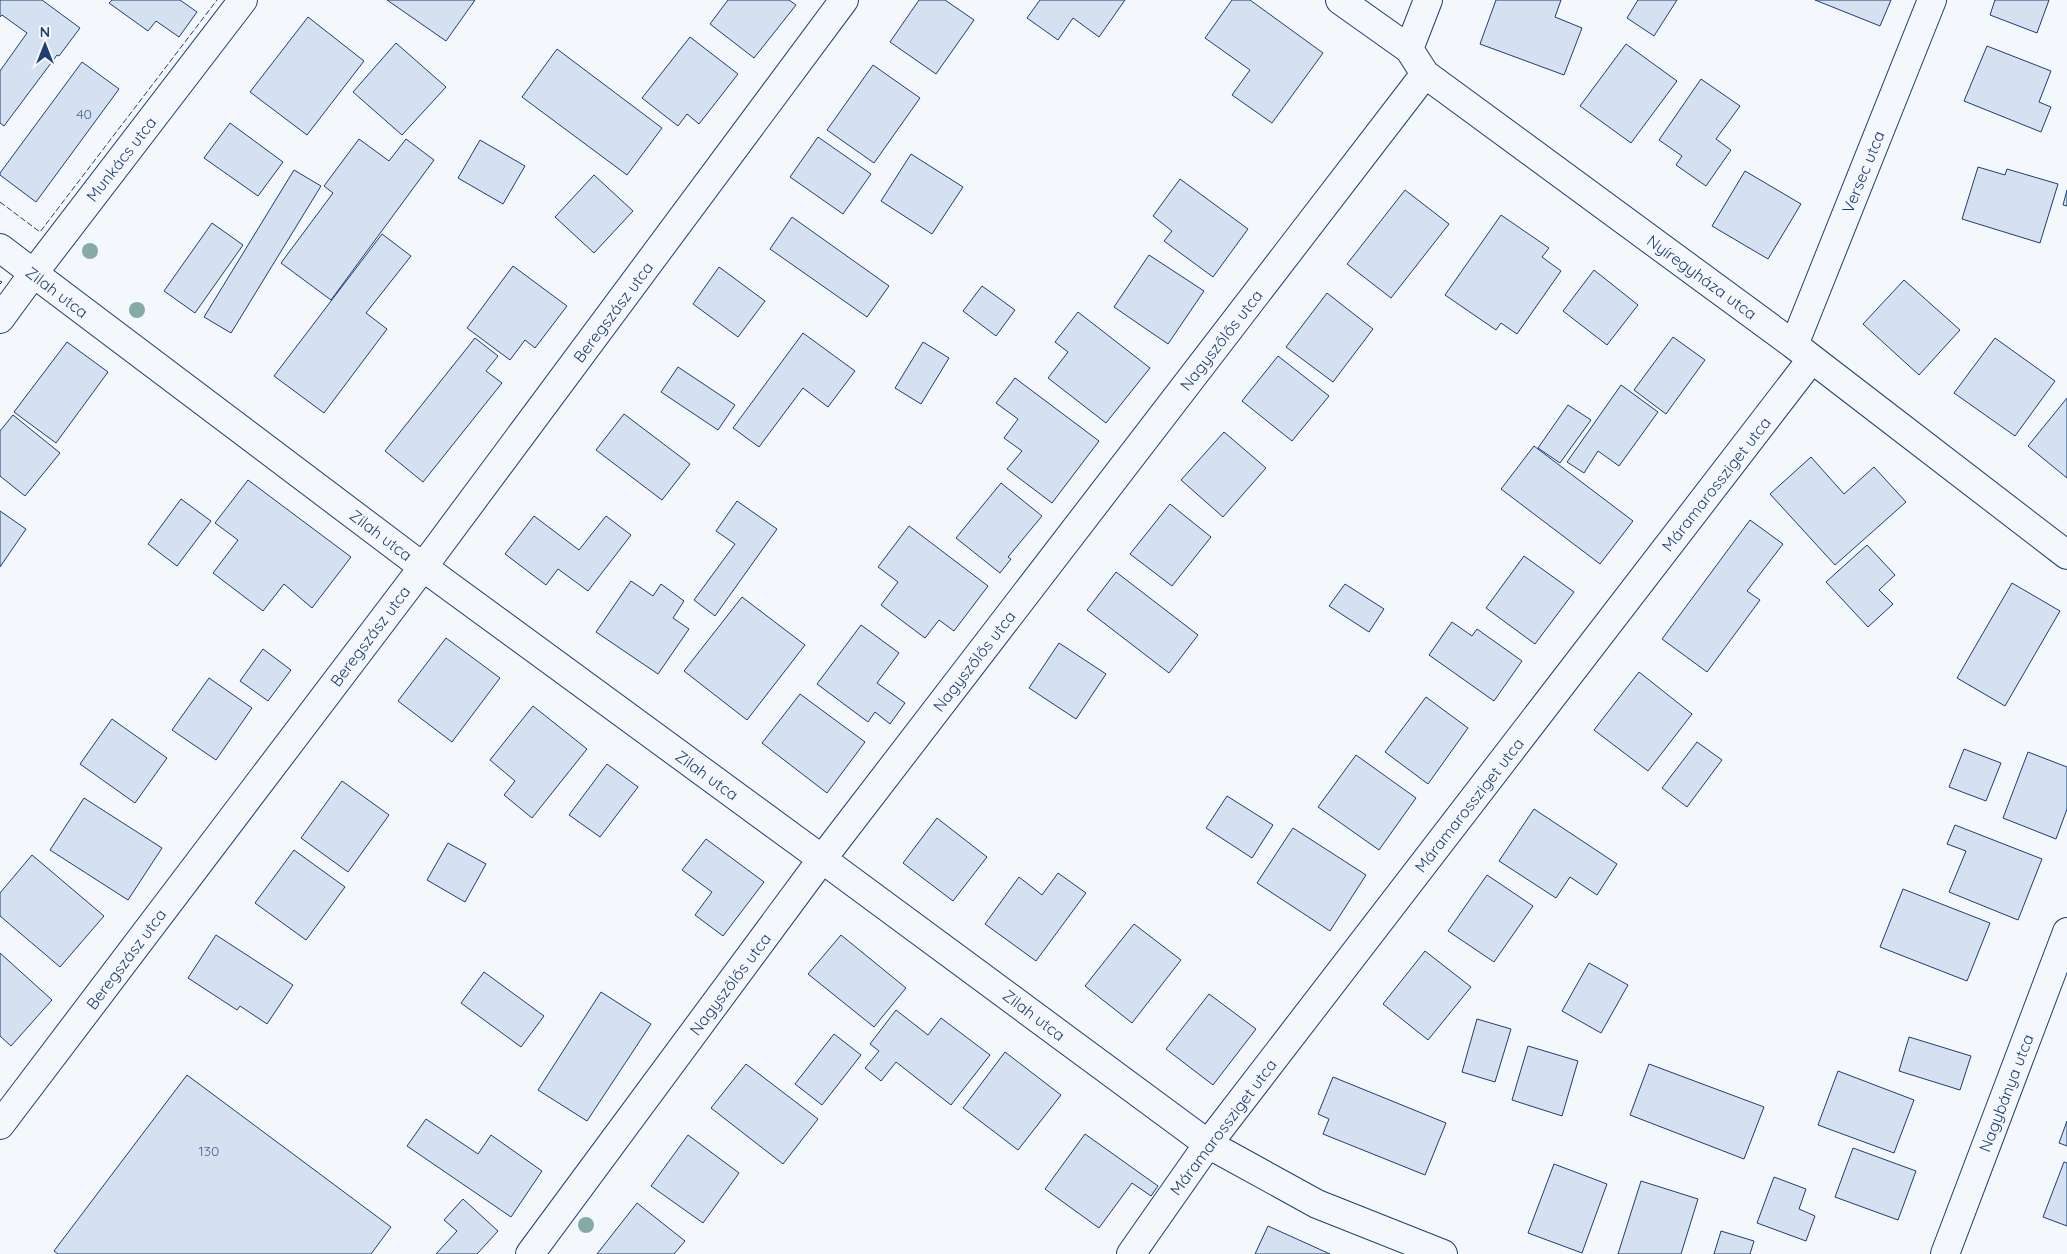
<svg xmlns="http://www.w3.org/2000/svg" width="2067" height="1254" font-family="Quicksand,sans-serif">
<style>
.building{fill:#d5e0f0;stroke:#1d3f73}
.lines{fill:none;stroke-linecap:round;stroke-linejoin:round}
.minor-casing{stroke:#1d3f73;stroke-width:30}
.minor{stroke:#f4f7fb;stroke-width:28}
.fence{stroke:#1d3f73;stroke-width:1;stroke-dasharray:6 2.5;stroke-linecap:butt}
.tree{fill:#86aba6}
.labels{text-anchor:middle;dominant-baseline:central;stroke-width:4;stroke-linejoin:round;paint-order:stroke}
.number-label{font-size:14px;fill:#4b6792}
.street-label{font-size:16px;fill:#1d3f73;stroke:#f4f7fb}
</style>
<rect width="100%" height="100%" fill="#f4f7fb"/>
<!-- building -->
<path class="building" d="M0,0h42l38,28 -21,28 -2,-1 -53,71 -4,-3v-52l27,-38 -25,-18 -2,2z
M112,0h68l17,12 -18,25 -23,-16 -8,10 -39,-28z
M387,0h88l-29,41z
M728,0h61l7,5 -42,53 -44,-34z
M919,0h26l29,20 -38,54 -46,-32z
M1040,0h85l-26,37 -26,-19 -15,22 -31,-22z
M1232,0h18l73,53 -51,70 -40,-28 18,-25 -45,-32z
M1496,0h65l-6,17 27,11 -18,47 -84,-31z
M1638,0h39l-23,36 -27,-18z
M1815,0h76l-11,26z
M1995,0h54l-12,33 -47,-18z
M308,17l56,44 -57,74 -57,-43z
M690,37l48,37 -39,50 -12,-10 -9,12 -36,-28z
M396,43l50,44 -44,48 -49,-43z
M1626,44l51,37 -46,62 -51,-37z
M1987,46l64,25 -12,31 12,5 -10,25 -77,-31z
M557,49l105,79 -35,47 -105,-78z
M82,62l37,27 -83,113 -36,-27v-2z
M873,65l47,33 -46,65 -47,-33z
M1701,79l39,27 -24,33 15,11 -25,36 -30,-21 6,-9 -23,-16z
M230,123l53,39 -25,34 -54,-38z
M818,137l53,37 -28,40 -53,-37z
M359,139l30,22 17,-22 28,21 -103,140 -50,-37 52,-70 -9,-7z
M480,140l45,26 -22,38 -45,-26z
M911,154l52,33 -31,47 -51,-33z
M1978,167l27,8 2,-6 51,15 -18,59 -78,-24z
M294,170l27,16 -90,147 -27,-16z
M1745,171l56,33 -33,55 -56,-33z
M594,175l39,36 -39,42 -39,-36z
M1180,179l68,50 -35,48 -49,-36 8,-10 -19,-15z
M1405,190l44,34 -58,74 -44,-34z
M2067,190v16l-4,-1z
M1501,215l48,33 -7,9 19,14 -44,63 -16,-11 -5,7 -51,-35z
M792,217l97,69 -22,31 -97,-68z
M212,223l31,22 -48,68 -31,-22z
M382,234l29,22 -45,57 21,16 -63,84 -50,-37z
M1149,255l55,36 -36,53 -54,-37z
M513,266l54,40 -32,42 -10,-8 -15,20 -43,-32z
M719,267l46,34 -27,36 -45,-33z
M1594,270l44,35 -31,40 -44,-34z
M1904,280l56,50 -41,45 -56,-51z
M982,286l33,24 -19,26 -33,-25z
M1327,293l46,36 -40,53 -47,-35z
M1078,312l72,56 -44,55 -58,-45 20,-26 -13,-10z
M803,333l52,38 -27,36 -25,-19 -44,59 -26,-19z
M1673,337l32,23 -39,54 -32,-24z
M475,338l23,18 -12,15 16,12 -79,99 -38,-31z
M1995,338l60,43 -40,55 -61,-43z
M67,342l41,30 -52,71 -42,-31z
M923,342l26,16 -28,46 -26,-16z
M1278,356l51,40 -37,45 -50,-40z
M678,367l57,38 -17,25 -57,-38z
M1015,378l84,63 -47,62 -45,-34 15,-18 -18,-13 14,-19 -22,-16z
M1621,385l37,27 -39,54 -21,-15 -14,22 -17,-11z
M2067,398v80l-39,-32z
M1568,405l23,15 -31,43 -22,-15z
M624,414l66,50 -28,36 -66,-50z
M13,415l47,38 -35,43 -25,-20v-45z
M1224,432l42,36 -43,49 -42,-37z
M1534,446l99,75 -33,43 -99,-75z
M1811,457l33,37 30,-27 32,35 -71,63 -65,-71z
M248,480l103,77 -39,51 -28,-24 -21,27 -50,-38 25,-33 -23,-17z
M1001,483l41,33 -34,41 3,2 -11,14 -44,-35z
M181,499l30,22 -34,45 -29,-22z
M737,501l40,28 -62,87 -21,-16 41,-56 -19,-13z
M1170,504l41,33 -39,49 -42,-32z
M0,511l26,18 -26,38z
M534,516l45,34 27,-34 25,19 -43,56 -30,-22 -12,16 -41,-31z
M1750,520l33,24 -36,47 13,9 -53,72 -45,-33z
M909,526l79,60 -34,45 -15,-11 -14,18 -44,-33 17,-23 -20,-15z
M1867,545l28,30 -16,15 14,14 -25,23 -42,-45z
M1524,556l50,36 -39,52 -49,-36z
M1116,572l82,63 -29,38 -82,-63z
M631,581l22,15 8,-12 23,17 -11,17 16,11 -31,45 -62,-42z
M2012,583l48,28 -55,95 -48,-28z
M1345,584l39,25 -15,23 -40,-26z
M742,597l63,48 -58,75 -63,-49z
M1452,622l20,14 5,-7 45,32 -28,40 -65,-46z
M861,625l38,28 -22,30 28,20 -15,21 -15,-12 -7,10 -51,-38z
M446,638l54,40 -48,64 -54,-41z
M1059,643l47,31 -30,45 -47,-31z
M263,649l28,21 -23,31 -28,-20z
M1639,672l53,42 -44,57 -54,-41z
M209,678l43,30 -36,52 -44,-30z
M800,694l65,48 -38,51 -65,-50z
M1426,697l42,31 -40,56 -43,-32z
M533,706l54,43 -55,69 -28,-23 11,-14 -25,-21z
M112,719l55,39 -32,45 -55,-39z
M1697,742l25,18 -35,47 -25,-19z
M1964,749l37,14 -15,38 -37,-14z
M2028,752l39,15v42l-11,30 -53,-21z
M1356,755l60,43 -37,52 -61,-43z
M607,764l31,23 -38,50 -31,-22z
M342,781l47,34 -41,57 -47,-34z
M1227,796l46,29 -21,33 -46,-30z
M84,798l78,50 -34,52 -78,-50z
M1534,809l83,55 -20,31 -27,-18 -14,21 -57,-37z
M937,818l50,39 -34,44 -50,-38z
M1955,825l87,34 -24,61 -69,-28 17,-41 -19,-7z
M1293,828l73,47 -36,56 -73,-48z
M706,839l58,43 -41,54 -28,-21 17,-23 -30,-22z
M448,843l38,21 -21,38 -38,-22z
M294,850l51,37 -39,53 -51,-37z
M32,855l72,61 -44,51 -60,-51v-23z
M1058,873l28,20 -50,68 -51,-37 34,-47 23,18z
M1487,875l46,31 -39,56 -46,-31z
M1903,889l87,34 -23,58 -87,-34z
M1134,924l47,36 -49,63 -47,-37z
M216,935l77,50 -26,39 -27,-18 -3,4 -49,-32z
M841,935l65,53 -32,39 -66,-53z
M1425,951l46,36 -43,53 -45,-36z
M0,953l52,47 -41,46 -11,-10z
M1589,963l39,22 -27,48 -39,-22z
M484,972l60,44 -23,31 -60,-44z
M601,992l50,32 -64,97 -49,-31z
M1209,994l47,35 -43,56 -47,-36z
M896,1010l32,25 13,-17 49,37 -39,50 -55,-43 -15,19 -16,-13 14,-17 -9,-7z
M1477,1019l34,10 -16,53 -33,-10z
M834,1034l27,21 -39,50 -27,-21z
M1909,1037l62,19 -11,34 -61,-19z
M1528,1046l50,15 -16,55 -50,-16z
M1005,1052l56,43 -43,55 -55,-42z
M746,1064l72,55 -35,45 -72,-56z
M1649,1064l115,43 -20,52 -114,-44z
M1838,1071l76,29 -20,53 -76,-28z
M187,1075l204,152 -20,27h-313l-4,-3z
M1333,1077l113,46 -21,52 -102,-41 6,-15 -11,-5z
M426,1119l52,35 13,-19 51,36 -31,46 -104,-71z
M2067,1121v25l-8,-3z
M1085,1134l73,52 -7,10 -19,-13 -33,45 -54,-39z
M688,1135l51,38 -36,50 -52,-37z
M1853,1148l63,23 -18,49 -63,-23z
M2064,1162l3,1v63l-24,-9z
M1554,1164l53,20 -25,69 -54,-20z
M1774,1177l32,12 -7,20 16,7 -9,25 -49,-18z
M1641,1181l57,18 -17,55h-63z
M463,1199l35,32 -21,23h-41l21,-23 -13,-11z
M637,1203l48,38 -11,13h-77z
M1268,1226l62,28h-75z
M1721,1231l33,10 -4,13h-36z"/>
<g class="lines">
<!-- minor casing -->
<g class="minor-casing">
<path id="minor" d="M1340,0l69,49 16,25 369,271 273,210
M1409,49l19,-49
M0,248l423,319 399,292 386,285 109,60 126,50
M0,319l33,-45 210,-274
M1794,345l138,-345
M0,1125l423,-558 421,-567
M530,1254l292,-395 603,-785
M1131,1254l77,-110 603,-784
M1945,1254l122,-322"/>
</g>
<!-- minor -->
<use href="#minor" class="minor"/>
<!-- fence -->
<path class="fence" d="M0,202l40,30 177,-232
M0,281l2,1 -2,2"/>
</g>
<!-- trees -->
<g class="tree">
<circle cx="90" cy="251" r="8"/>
<circle cx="137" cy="310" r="8"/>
<circle cx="586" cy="1225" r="8"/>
</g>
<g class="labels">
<!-- number labels -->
<g class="number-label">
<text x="84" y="114">40</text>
<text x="209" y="1151">130</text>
</g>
<!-- street labels -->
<g class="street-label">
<text transform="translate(121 159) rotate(-52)">Munkács utca</text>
<text transform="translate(1863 172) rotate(-68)">Versec utca</text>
<text transform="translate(1702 277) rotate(36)">Nyíregyháza utca</text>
<text transform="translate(57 292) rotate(37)">Zilah utca</text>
<text transform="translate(613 312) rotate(-53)">Beregszász utca</text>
<text transform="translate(1221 340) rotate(-52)">Nagyszőlős utca</text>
<text transform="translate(1716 484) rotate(-52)">Máramarossziget utca</text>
<text transform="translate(381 535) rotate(37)">Zilah utca</text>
<text transform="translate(370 636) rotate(-53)">Beregszász utca</text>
<text transform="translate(974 661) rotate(-52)">Nagyszőlős utca</text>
<text transform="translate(707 775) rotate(36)">Zilah utca</text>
<text transform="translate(1469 805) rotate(-52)">Máramarossziget utca</text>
<text transform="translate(126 959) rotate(-53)">Beregszász utca</text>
<text transform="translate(730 984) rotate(-53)">Nagyszőlős utca</text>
<text transform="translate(1034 1015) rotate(37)">Zilah utca</text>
<text transform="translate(2006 1093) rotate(-69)">Nagybánya utca</text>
<text transform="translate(1223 1127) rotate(-53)">Máramarossziget utca</text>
</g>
</g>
<!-- north arrow -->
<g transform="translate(45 45)" stroke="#f4f7fb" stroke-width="4" paint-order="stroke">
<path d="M0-4L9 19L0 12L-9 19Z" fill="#1d3f73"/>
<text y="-8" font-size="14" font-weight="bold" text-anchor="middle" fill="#1d3f73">N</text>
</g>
</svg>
